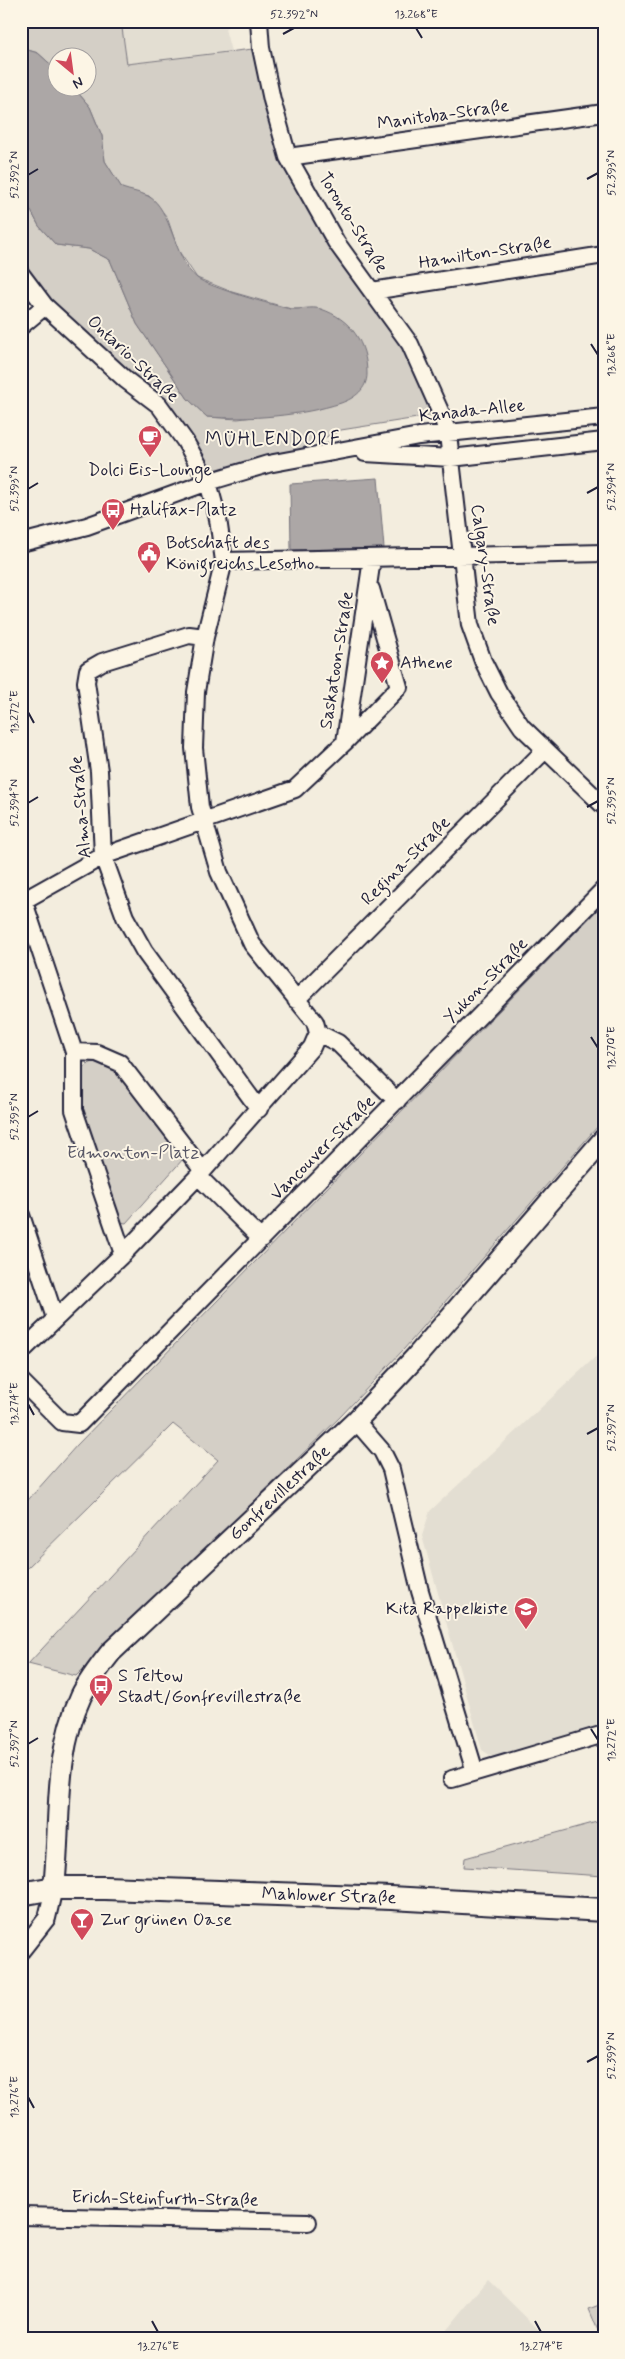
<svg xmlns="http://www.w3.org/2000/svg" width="625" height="2359" font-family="Mynerve,sans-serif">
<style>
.built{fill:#e3ded2}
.green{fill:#d4cfc6;stroke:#7b7880}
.water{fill:#aca7a6;stroke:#75727b}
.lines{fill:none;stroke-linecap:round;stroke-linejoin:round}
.minor-casing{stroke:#22223b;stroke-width:20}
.tertiary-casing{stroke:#22223b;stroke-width:24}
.secondary-casing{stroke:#22223b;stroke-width:26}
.minor{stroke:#fcf5e5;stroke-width:16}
.tertiary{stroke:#fcf5e5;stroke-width:20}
.secondary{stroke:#fcf5e5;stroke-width:22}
.ticks{fill:none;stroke:#22223b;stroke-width:2}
.labels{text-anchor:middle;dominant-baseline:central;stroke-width:4;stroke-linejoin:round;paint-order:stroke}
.street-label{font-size:18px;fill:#22223b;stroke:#fcf5e5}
.poi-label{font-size:18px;fill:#22223b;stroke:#fcf5e5;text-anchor:start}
.park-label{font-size:18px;fill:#575665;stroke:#fcf5e5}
.neighbourhood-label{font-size:19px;letter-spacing:1px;fill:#22223b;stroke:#fcf5e5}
.neatline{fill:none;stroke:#22223b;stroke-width:2}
.ticks-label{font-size:12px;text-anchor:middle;fill:#22223b}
</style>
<rect width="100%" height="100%" fill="#f3edde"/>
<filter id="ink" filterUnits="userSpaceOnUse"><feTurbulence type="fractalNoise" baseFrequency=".02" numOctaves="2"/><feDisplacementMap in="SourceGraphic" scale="10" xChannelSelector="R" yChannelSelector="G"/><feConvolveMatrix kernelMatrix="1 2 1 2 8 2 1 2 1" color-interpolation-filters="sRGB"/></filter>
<g filter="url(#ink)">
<!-- built -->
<path class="built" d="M121,21h112l-8,8 6,22 -104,13z
M604,1349v153l-7,2 7,22v199l-111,32 -11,-7 -60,-214 8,-25z
M488,2280l59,58h-107z"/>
<!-- green -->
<path class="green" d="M21,21h100l6,43 134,-16 27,109 139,224 3,35 -89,14 -73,34 -60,18 -23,-41 -164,-167v-82l18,34 17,19 33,4 21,11 27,64 51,75 19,18 31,2 69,-9 12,-101h-28l-59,-17 -35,-14 -19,-28 -11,-33 -18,-21 -27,-7 -17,-28 -3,-25 -12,-29 -16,-19h14v-30h-30l-1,12 -19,-17 -17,-5z
M604,903v216l-200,230 -63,67 -265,260 -48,-12 190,-204 -45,-36 -152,150v-66l56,-63z
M99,1060l21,13 64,85 -58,65 -6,-1 -40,-116 1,-34 7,-8z
M604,1820v56l-140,-9 1,-9z
M604,2303v35h-3l-12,-29z"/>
<!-- water -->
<path class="water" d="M21,48l17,5 19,17 1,18h16l16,19 12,29 3,25 17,27c8,3 18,4 26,8 24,12 26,65 49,82 11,9 78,28 94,31 9,1 20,-3 30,0 30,10 46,34 46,65 0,15 -12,24 -26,29 -40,13 -92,17 -134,14l-19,-18 -51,-75 -27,-64 -21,-11 -33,-4 -17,-19 -18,-34z
M378,478l6,70 -93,2 -1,-66z"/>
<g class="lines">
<!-- minor casing -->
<g class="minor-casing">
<path id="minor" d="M259,21l2,27 11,52 16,57 48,85 74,102 30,67 8,23 22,191 13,36 16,32 23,34 82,79
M288,157l316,-44
M21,274l24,32 81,74 33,25 26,36 23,41 10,37 6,42 -19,76 -9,55 -2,56 6,59 19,65 33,72 63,78 3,11
M372,291l232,-36
M21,326l24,-20
M365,453l86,5 153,-17
M21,543l66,-17 121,-44 60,-18 151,-28 185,-19
M224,561l380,-8
M205,637l-16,-2 -87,27 -14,8 -2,12 13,89 4,85 22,61 19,34 115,158
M345,742l54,-55 -28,-98
M21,893l53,159 23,1 23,10 83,108
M21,902l82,-46 192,-67 50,-47 27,-183
M296,1000l249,-250
M318,1033l20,10 59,58
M74,1052v58l49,144
M198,1176l63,63
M21,1215l34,103
M21,1352l102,-98 80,-83 109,-124 6,-14
M21,1381l41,41 17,2 525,-535
M356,1421l26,30 9,18 29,122 55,181
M452,1779l152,-45
M21,1951l26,-33 7,-30
M21,2216l287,6"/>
</g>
<!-- tertiary casing -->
<g class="tertiary-casing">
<path id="tertiary" d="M54,1888c7,-64 -1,-132 27,-192 8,-16 19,-30 30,-44l245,-231 59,-63 189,-219"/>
</g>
<!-- secondary casing -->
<g class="secondary-casing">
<path id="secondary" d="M21,1894l33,-6h51l286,10 213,12"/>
</g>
<!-- minor -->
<use href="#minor" class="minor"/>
<!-- tertiary -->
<use href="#tertiary" class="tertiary"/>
<!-- secondary -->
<use href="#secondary" class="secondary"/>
</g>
</g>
<!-- ticks -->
<path class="ticks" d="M416,28l6,10M283,34l11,-6M28,175l10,-6M587,179l11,-6M591,344l7,11M28,489l10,-6M587,493l11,-6M28,712l6,11M28,803l10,-6M587,807l11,-6M591,1037l7,11M28,1117l10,-6M28,1404l6,11M587,1434l11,-6M591,1729l7,11M28,1744l10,-6M587,2062l11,-6M28,2097l6,11M152,2321l6,11M535,2321l6,11"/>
<!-- icons -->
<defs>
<g id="cafe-pin" transform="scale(1.25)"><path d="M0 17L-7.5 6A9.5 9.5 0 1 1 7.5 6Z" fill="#d1495b" stroke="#fcf5e5"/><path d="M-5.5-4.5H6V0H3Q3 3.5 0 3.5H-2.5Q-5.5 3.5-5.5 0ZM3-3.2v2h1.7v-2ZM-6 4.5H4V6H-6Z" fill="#fff"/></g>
<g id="bus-pin" transform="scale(1.25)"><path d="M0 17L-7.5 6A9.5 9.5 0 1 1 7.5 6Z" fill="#d1495b" stroke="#fcf5e5"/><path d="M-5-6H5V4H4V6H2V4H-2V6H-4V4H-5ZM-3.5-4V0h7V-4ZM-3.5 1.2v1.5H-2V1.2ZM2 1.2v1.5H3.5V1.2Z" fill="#fff"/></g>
<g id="civic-pin" transform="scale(1.25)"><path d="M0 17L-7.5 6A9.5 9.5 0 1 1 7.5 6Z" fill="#d1495b" stroke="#fcf5e5"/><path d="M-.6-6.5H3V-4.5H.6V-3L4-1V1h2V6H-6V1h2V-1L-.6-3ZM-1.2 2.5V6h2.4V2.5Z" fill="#fff"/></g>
<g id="sight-pin" transform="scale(1.25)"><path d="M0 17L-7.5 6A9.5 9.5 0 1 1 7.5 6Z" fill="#d1495b" stroke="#fcf5e5"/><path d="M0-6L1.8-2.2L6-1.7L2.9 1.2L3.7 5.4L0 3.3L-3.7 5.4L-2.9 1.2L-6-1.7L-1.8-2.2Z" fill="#fff"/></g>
<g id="school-pin" transform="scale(1.25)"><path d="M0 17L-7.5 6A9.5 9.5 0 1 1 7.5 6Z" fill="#d1495b" stroke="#fcf5e5"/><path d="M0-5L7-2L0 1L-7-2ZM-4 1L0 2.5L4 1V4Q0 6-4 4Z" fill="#fff"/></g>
<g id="bar-pin" transform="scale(1.25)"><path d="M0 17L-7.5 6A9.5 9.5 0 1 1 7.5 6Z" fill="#d1495b" stroke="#fcf5e5"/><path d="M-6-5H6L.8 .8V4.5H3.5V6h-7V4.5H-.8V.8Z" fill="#fff"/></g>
</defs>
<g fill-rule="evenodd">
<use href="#cafe-pin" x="150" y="437"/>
<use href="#bus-pin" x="113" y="510"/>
<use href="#civic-pin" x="149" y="553"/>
<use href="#sight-pin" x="382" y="663"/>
<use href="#school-pin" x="526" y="1609"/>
<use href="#bus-pin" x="101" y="1686"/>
<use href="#bar-pin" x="82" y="1920"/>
</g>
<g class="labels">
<!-- street labels -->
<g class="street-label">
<text transform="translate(443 115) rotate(-8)">Manitoba-Straße</text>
<text transform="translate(353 223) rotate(58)">Toronto-Straße</text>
<text transform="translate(485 253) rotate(-9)">Hamilton-Straße</text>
<text transform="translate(133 359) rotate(43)">Ontario-Straße</text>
<text transform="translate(472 411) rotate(-6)">Kanada-Allee</text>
<text transform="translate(485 565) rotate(82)">Calgary-Straße</text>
<text transform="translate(337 660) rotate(-81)">Saskatoon-Straße</text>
<text transform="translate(81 807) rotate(-95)">Alma-Straße</text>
<text transform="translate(406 861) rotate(-45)">Regina-Straße</text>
<text transform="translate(486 981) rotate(-46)">Yukon-Straße</text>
<text transform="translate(323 1148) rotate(-45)">Vancouver-Straße</text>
<text transform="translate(280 1493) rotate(-43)">Gonfrevillestraße</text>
<text transform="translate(329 1896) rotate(2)">Mahlower Straße</text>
<text transform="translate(165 2199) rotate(1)">Erich-Steinfurth-Straße</text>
</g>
<!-- poi labels -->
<g class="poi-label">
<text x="150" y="470" text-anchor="middle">Dolci Eis-Lounge</text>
<text x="130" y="510">Halifax-Platz</text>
<text x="166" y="543">Botschaft des<tspan x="166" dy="21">Königreichs Lesotho</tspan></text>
<text x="400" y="663">Athene</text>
<text x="508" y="1609" text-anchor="end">Kita Rappelkiste</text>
<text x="118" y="1676">S Teltow<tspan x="118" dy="21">Stadt/Gonfrevillestraße</tspan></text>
<text x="100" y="1920">Zur grünen Oase</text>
</g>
<!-- park labels -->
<g class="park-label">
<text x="133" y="1153">Edmonton-Platz</text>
</g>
<!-- neighbourhood labels -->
<g class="neighbourhood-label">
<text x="273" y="439">MÜHLENDORF</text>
</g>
</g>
<!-- margin -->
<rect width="625" height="2359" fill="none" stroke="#fcf5e5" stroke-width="55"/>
<!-- north arrow -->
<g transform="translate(72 72) rotate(151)"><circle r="24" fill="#fcf5e5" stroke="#a5a1a1"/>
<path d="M0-4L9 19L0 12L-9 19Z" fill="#d1495b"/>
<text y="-8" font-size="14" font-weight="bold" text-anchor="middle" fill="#22223b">N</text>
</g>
<rect x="28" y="28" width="570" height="2304" class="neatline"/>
<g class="ticks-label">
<text x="294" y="18">52.392°N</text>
<text x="416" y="18">13.268°E</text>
<text transform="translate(611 173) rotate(-90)" y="4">52.393°N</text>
<text transform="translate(14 175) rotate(-90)" y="4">52.392°N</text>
<text transform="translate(611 355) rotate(-90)" y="4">13.268°E</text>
<text transform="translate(611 487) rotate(-90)" y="4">52.394°N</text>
<text transform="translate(14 489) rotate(-90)" y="4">52.393°N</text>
<text transform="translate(14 712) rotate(-90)" y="4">13.272°E</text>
<text transform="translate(611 801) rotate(-90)" y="4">52.395°N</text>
<text transform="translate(14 803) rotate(-90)" y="4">52.394°N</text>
<text transform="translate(611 1048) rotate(-90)" y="4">13.270°E</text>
<text transform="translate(14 1117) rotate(-90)" y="4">52.395°N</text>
<text transform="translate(14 1404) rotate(-90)" y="4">13.274°E</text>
<text transform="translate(611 1428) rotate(-90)" y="4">52.397°N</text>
<text transform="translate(611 1740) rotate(-90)" y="4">13.272°E</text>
<text transform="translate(14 1744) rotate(-90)" y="4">52.397°N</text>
<text transform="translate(611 2056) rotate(-90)" y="4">52.399°N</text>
<text transform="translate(14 2097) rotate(-90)" y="4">13.276°E</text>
<text x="158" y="2350">13.276°E</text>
<text x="541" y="2350">13.274°E</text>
</g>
</svg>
